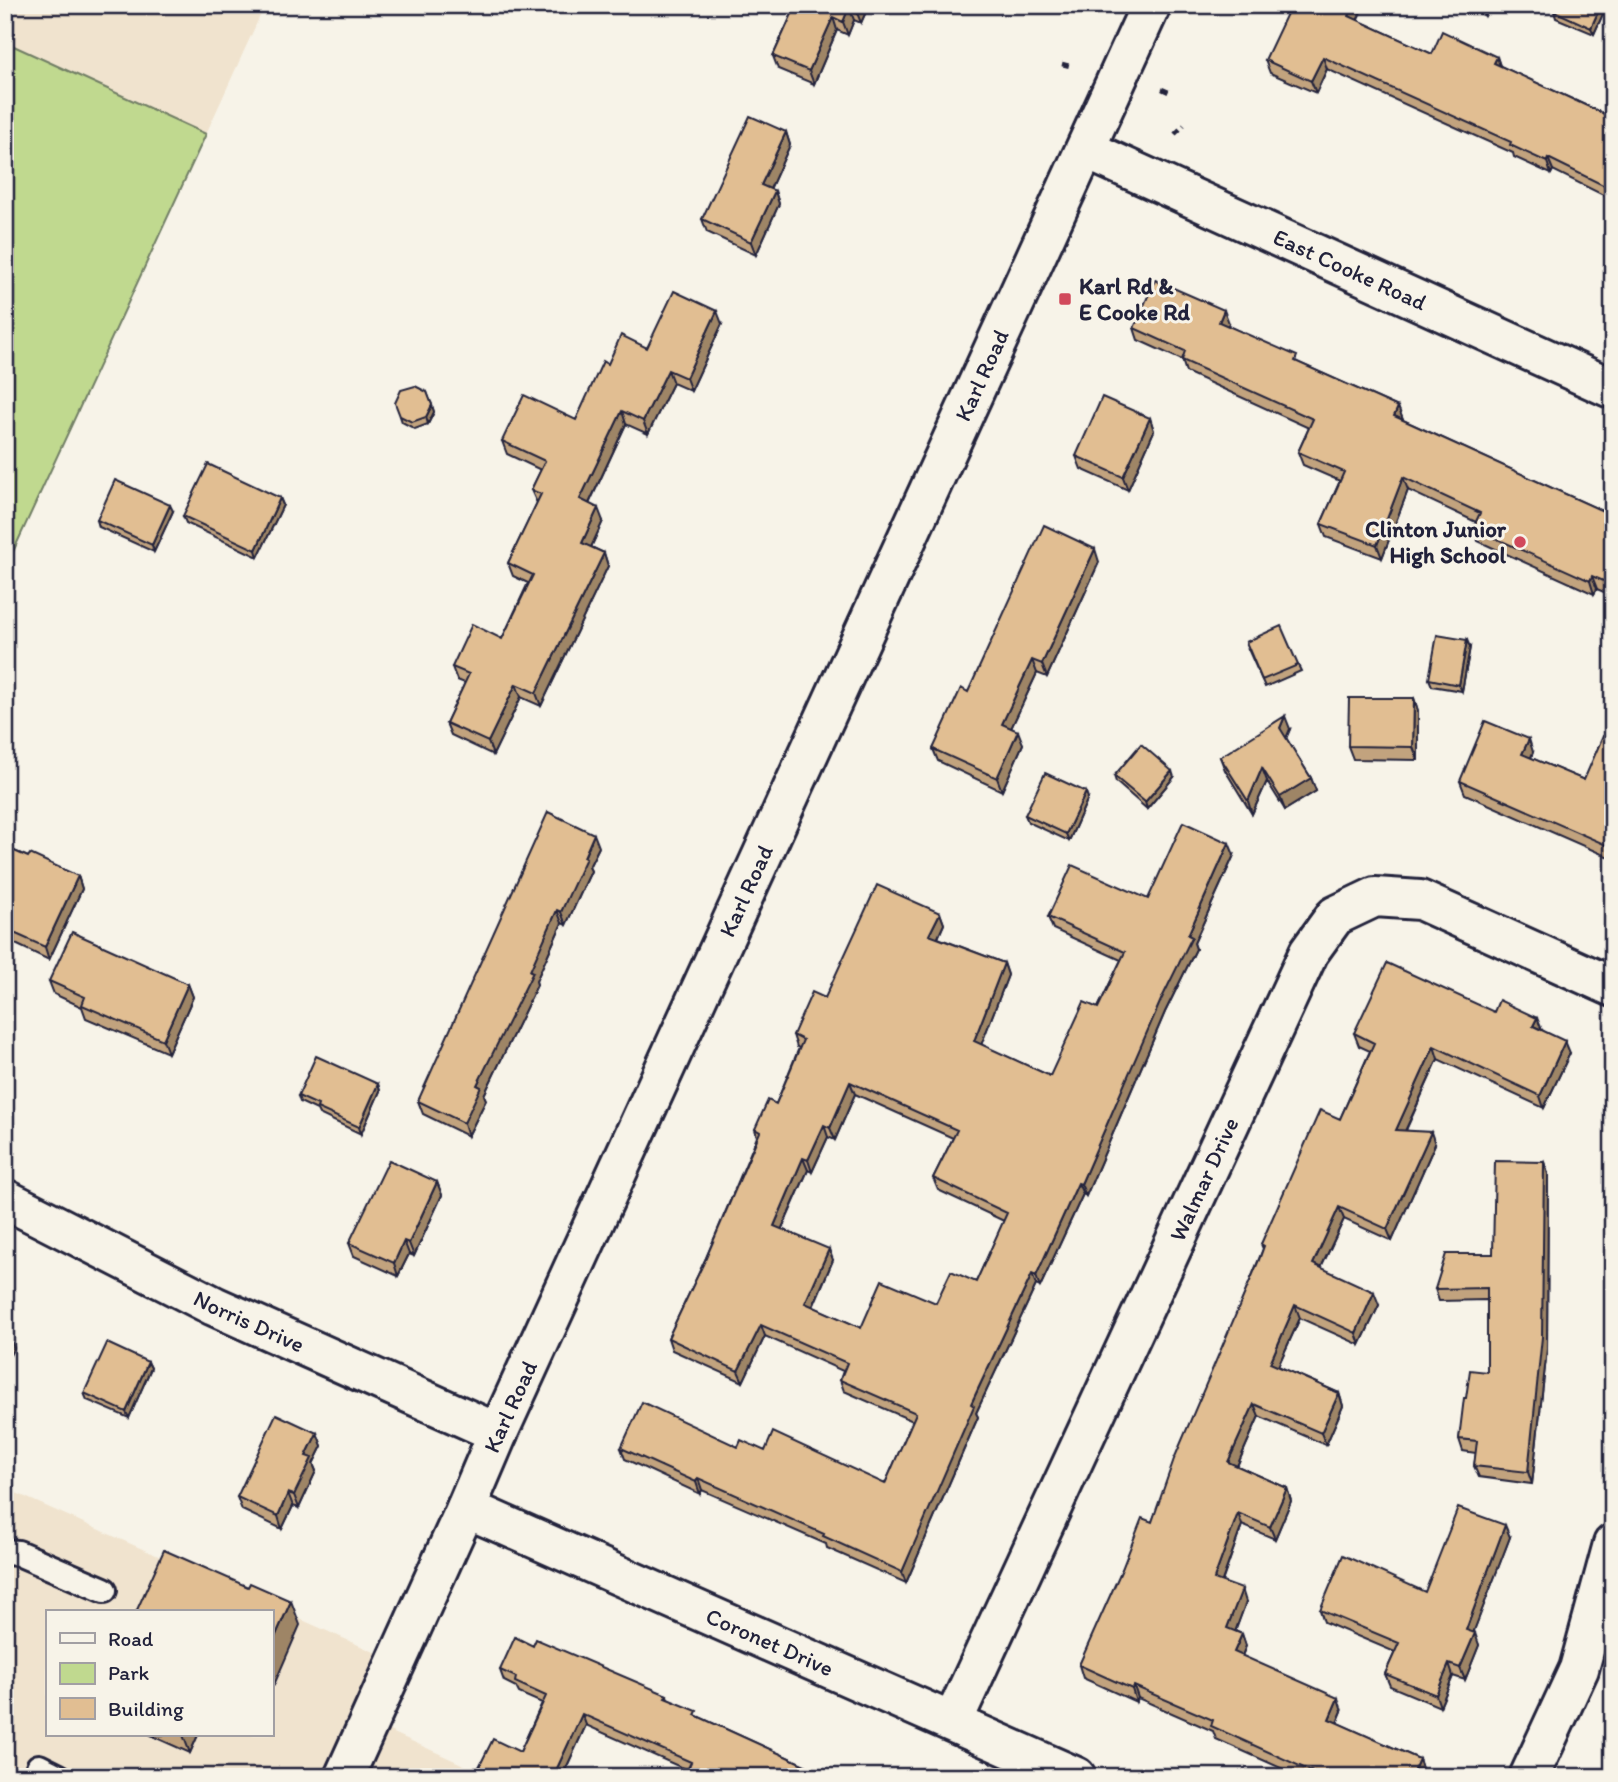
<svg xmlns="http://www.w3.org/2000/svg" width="1618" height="1782" font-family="Itim,sans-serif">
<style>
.built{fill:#f0e3ce;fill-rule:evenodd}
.green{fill:#c0d98f;stroke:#717e65;stroke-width:2}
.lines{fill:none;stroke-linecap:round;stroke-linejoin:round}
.lane-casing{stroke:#22223b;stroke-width:30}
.street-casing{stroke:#22223b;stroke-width:44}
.secondary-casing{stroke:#22223b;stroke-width:44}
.path{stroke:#22223b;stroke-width:4.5;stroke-dasharray:7 5;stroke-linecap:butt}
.lane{stroke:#f7f3e8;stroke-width:24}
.street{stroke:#f7f3e8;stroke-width:38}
.secondary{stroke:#f7f3e8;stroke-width:38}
.wall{fill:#c2a37e;stroke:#22223b;stroke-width:2;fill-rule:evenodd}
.shaded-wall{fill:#9e8566;stroke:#22223b;stroke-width:2}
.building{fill:#e1be92;stroke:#22223b;stroke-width:2;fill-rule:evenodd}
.poi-dot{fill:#d1495b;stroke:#f7f3e8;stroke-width:2.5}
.labels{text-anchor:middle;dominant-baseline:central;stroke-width:6;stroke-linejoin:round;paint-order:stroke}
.street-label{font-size:23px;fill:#22223b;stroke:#f7f3e8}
.poi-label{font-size:23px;font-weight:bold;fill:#22223b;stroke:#f7f3e8;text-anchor:start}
</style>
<rect width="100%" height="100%" fill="#f7f3e8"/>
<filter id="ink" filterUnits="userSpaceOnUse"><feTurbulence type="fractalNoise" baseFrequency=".0143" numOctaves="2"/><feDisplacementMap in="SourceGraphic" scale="14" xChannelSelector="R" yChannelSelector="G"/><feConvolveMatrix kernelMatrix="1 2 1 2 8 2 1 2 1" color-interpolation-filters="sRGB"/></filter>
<g filter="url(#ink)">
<!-- built -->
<path class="built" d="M5,5h260l-59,129 -201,-92z
M5,1488l394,175 -27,60 118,54h-485zM47,1612h224v123h-224z"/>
<!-- green -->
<path class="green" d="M5,42l201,92 -201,435z"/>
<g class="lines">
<!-- lane casing -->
<g class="lane-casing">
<path id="lane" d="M5,1552l13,1 86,37
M39,1767l20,10"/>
</g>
<!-- street casing -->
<g class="street-casing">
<g id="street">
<path id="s1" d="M1087,150l526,239"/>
<path id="s2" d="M5,1199l209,107 284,127"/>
<path id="s3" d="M466,1508l610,269"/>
<path id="s4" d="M953,1721l356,-769 26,-36 40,-19 45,3 193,87"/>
<path d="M1529,1777l50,-108 34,-125"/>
</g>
</g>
<!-- secondary casing -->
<g class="secondary-casing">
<g id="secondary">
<path id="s5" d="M344,1777l122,-269 32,-75 653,-1428"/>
</g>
</g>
<!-- path -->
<path class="path" d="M1062,64l8,2
M1162,89l9,4
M1175,134l9,-9"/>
<!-- lane -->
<use href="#lane" class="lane"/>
<!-- street -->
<use href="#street" class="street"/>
<!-- secondary -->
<use href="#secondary" class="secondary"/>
</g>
<!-- wall -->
<path class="wall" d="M796,5h73l-8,18 -7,-3 -6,15 -11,-5 -23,54 -36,-15 -5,-13z
M1462,5h28l-5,11z
M1557,5h50l-13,29 -38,-16 -2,-7z
M1357,20l75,34 65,3 3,9 113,52v82l-60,-30 -2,4 -37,-17 -1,-4 -186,-84 -11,24 -46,-20 -5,-13z
M786,132l4,13 -20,44 5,2 4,13 -23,51 -49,-23 -5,-13z
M1229,323l-1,3 71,37 99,44 5,13 204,93 6,-9v92l-16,-7 -3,5 -116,-53 -5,-13 3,-6 -68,-32 -26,68 -56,-21 -5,-13 19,-43 -37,-16 -5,-13 11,-24 -123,-56 -4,-12 -44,-20 -4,-12z
M722,324l-31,67 -18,-8 -25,51 -22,-10 -37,80 14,17 -12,26 13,6 4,13 -67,140 -20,-9 -28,58 -42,-20 -5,-12 19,-40 -8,-3 -5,-13 50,-28 26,-56 -15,-7 -5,-13 29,-60 -6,-13 10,-20 -34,-16 -5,-13 74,-21 32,-56 39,-16z
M427,392l7,20 -6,12 -13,5 -13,-7 -2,-6z
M1150,418l4,13 -26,59 -47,-21 -5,-13z
M280,498l3,7 -25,52 -72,-34 -3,-7z
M173,511l-19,41 -55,-25 -2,-7z
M1099,562l-52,115 -10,-4 -26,55 12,16 -21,47 -64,-30 -5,-12 35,-57z
M1470,647l-8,44 -30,-5 -3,-7z
M1248,649l50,16 3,6 -36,16z
M1414,698l4,13v49l-65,-1 -5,-13z
M1290,729l-4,9 25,40 5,13 -31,19 -18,-29 -15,33 -27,-44 -5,-13z
M1613,740v119l-148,-65 -5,-13 73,-29 -2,6 53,22z
M1114,776l60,1 -27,32 -31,-27z
M1088,798l-19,43 -41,-19 -3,-7z
M5,847l23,10 50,19 4,13 -33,71 -44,-21z
M599,847l-10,20 2,4 -25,54 -4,-2 -26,58 1,4 -53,110 2,5 -18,36 -45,-22 -5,-13z
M1234,855l-40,88 2,6 -31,63 -79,184 -3,-2 -43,93 -4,-2 -60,128 2,4 -72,166 -79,-35 -1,-4 -124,-54 -2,4 -75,-35 -4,-11 117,-1 27,4 120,33 28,-63 -69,-30 -4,-11 3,-9 -78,-35 -22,46 -71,-32 -4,-12 38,-80 51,-121 -2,-8 21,-25 23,-56 -2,-1 -4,-12 32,-37 115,-85 4,11 -6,14 66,25 4,12 -27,70 69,31 48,-68 23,-48 -68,-31 -5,-12 100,-18zM855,1094l98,44 -20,40 5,12 66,31 -28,61 -40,21 -75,25 -48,-21 20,-47 -51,-31 26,-59 4,2 16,-35 7,3z
M49,981l139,3 5,13 -25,56 -82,-35 -4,-11 -28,-13z
M1494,1012l48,18 28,23 -26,55 -106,-49 -32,71 29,14 -43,97 -48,-22 -23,49 58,37 -19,40 -60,-27 -22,48 61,27 4,13 -17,39 -67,-29 -22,50 50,22 4,13 -16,38 -33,-14 -20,57 24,20 -11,29 7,3 4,12 -4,10 100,55 -5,12 82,36 4,13 -2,5h-120l-85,-38 -3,-8 -75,-33 -2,4 -53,-24 -4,-13 73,-143 111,-273 -2,-5 79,-125 30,-68 -11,-5 -5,-13z
M378,1084l2,7 -19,43 -42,-20 -2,-4 -17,-8 -2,-6z
M1544,1162l4,12 -1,175 -15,135 -53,-7 -5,-11 2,-13 -13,-2 -4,-12 7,-41 21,-26v-72l-48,1 -4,-12 58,-35z
M437,1182l5,13 -28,61 -5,-2 -11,22 -44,-20 -5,-13z
M148,1362l3,6 -22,50 -42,-18 -3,-7z
M317,1433l5,13 -9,18 3,7 -17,37 -6,-2 -11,23 -40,-19 -5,-13z
M1510,1537l-37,96 6,12 -14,35 -12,-4 -13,31 -50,-21 -5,-12 10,-22 -71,-30 -4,-12 105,-18z
M533,1646l134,49 1,4 31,18 132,60 -144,-7 -101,-45 -24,52h-88l46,-25 22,-49 -23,-10 -3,-6 -12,-6 -4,-11z
M150,1735h48l-8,18z"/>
<!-- shaded-wall -->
<path class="shaded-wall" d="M5,5h10l-8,18 -2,-5z
M859,5h10l-8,18 -5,-13z
M1354,5h10l-10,23 -5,-12z
M1484,5h6l-5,11 -3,-7z
M1601,5h6l-13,29 -3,-6z
M849,7l5,13 -6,15 -5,-13z
M833,17l4,13 -23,54 -5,-13z
M1323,57l4,12 -11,24 -5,-12z
M1497,57l4,12 -7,-6z
M786,132l4,13 -24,53 -5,-13z
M1548,158l5,12 -2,4 -4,-12z
M775,191l4,13 -23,51 -5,-13z
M1224,310l5,13 -6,12 -4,-13z
M717,311l5,13 -31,67 -5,-13z
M668,370l5,13 -25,51 -5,-13z
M432,405l2,7 -6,12 -2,-7z
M1398,407l5,13 -9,-4z
M622,411l4,13 -41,88 -5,-13z
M1150,418l4,13 -26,59 -5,-13z
M1403,477l5,13 -26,68 -5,-13z
M280,498l3,7 -25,52 -2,-7z
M170,505l3,6 -19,41 -2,-7z
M598,508l5,13 -16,35 -5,-13z
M1095,549l4,13 -52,115 -5,-13z
M604,553l4,13 -67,140 -5,-13z
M1592,576l5,13 -3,5 -4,-13z
M1467,640l3,7 -8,44 -3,-6z
M1032,660l5,13 -30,64 -5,-13z
M516,684l5,13 -28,58 -5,-13z
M1414,698l4,13v49l-5,-13z
M1285,716l5,13 -5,12 -5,-13z
M1018,731l5,13 -21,47 -5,-13z
M1529,739l4,13 -6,15 -5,-13z
M1262,768l5,13 -15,33 -4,-13z
M1172,771l2,6 -27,32 -2,-7z
M1311,778l5,13 -31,19 -5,-13z
M1086,792l2,6 -19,43 -3,-7z
M594,834l5,13 -10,20 2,4 -25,54 -5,-13z
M1229,843l5,12 -40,88 2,6 -31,63 -79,184 -5,-12 107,-249z
M78,876l4,13 -33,71 -4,-13z
M557,910l5,13 -26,58 1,4 -53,110 2,5 -18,36 -4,-13 13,-38z
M940,913l4,11 -10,22 -5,-11z
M1004,963l4,12 -30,78 -4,-12z
M188,984l5,13 -25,56 -5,-13z
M1537,1018l5,12 -9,-4z
M1565,1041l5,12 -26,55 -4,-12z
M1434,1046l4,13 -38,83 -4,-12z
M850,1082l5,12 -20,46 -5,-12z
M378,1084l2,7 -19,43 -2,-7z
M824,1125l4,12 -16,35 -4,-12z
M1431,1132l4,12 -43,97 -5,-12z
M803,1158l5,12 -30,67 -4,-11z
M1544,1162l4,12 -1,175 -15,135 -4,-12z
M437,1182l5,13 -28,61 -5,-13z
M1078,1183l5,11 -43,93 -4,-11z
M1339,1207l5,12 -27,57 -4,-12z
M404,1241l5,13 -11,22 -4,-13z
M829,1249l4,11 -24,55 -4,-12z
M1032,1274l4,11 -60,128 2,4 -72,166 -4,-11 69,-168z
M1374,1292l5,13 -19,40 -4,-12z
M1295,1305l5,13 -26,57 -4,-12z
M761,1325l4,11 -22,46 -5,-11z
M9,1335l5,13 -9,16v-21z
M148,1362l3,6 -22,50 -3,-6z
M1339,1393l4,13 -17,39 -5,-12z
M1254,1404l5,12 -26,59 -5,-13z
M317,1433l5,13 -9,18 3,7 -17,37 -5,-13 12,-39z
M698,1478l4,12 -2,4 -4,-12z
M1287,1488l4,13 -16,38 -5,-12z
M288,1493l5,13 -11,23 -4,-13z
M1238,1513l4,12 -24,67 -4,-13z
M1505,1525l5,12 -40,104 -4,-11z
M1242,1589l4,13 -14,38 -5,-12z
M291,1601l9,24 -26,60 -3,-6v-33z
M1475,1633l4,12 -14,35 -5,-12z
M1242,1634l4,12 -8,19 -4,-13z
M1449,1664l4,12 -13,31 -4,-12z
M1134,1686l4,12 -2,4 -4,-13z
M1338,1698l4,13 -9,21 -4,-13z
M582,1714l4,11 -24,52h-9z
M183,1735h15l-8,18z
M1419,1759l4,13 -2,5h-10z"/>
<!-- building -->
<path class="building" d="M796,5h63l-3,5 -7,-3 -6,15 -10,-5 -24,54 -36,-15z
M1291,5l12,6 3,-6h48l-5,11 83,38 10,-23 55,26 -3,6 119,55v72l-65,-32 -1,4 -37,-17 1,-3 -188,-85 -12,24 -46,-21z
M1474,5h10l-2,4z
M1557,5h44l-10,23 -37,-17z
M750,116l36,16 -25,53 14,6 -24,51 -49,-23z
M1155,280l69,30 -5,12 78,34 -2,5 103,46 -4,9 213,97 4,-9h2v81l-21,-9 -2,5 -117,-53 7,-15 -77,-36 -26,68 -56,-21 23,-52 -46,-20 15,-33 -131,-59 3,-9 -51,-23z
M674,291l43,20 -31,67 -18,-8 -25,51 -21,-10 -42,88 18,9 -16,35 22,10 -68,140 -20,-9 -28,58 -42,-19 23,-49 -17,-7 20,-43 30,15 31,-64 -25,-12 33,-69 -10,-4 14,-29 -43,-20 22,-46 52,25 27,-59 5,3 13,-29 26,13z
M415,386l12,6 5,13 -6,12 -14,5 -12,-6 -5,-13 6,-13z
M1102,397l48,21 -27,59 -47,-21z
M208,464l72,34 -24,52 -73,-34z
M115,480l55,25 -18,40 -55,-25z
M1044,525l51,24 -53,115 -10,-4 -30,64 16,7 -21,47 -64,-29 28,-61 7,4z
M1281,626l17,39 -36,15 -16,-38z
M1437,635l30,5 -8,45 -30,-6z
M1349,698h65l-1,49 -65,-1z
M1285,716l-5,12 31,50 -31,19 -18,-29 -14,33 -28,-44z
M1485,721l44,18 -7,15 62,26 19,-44 10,4v108l-153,-67z
M1141,744l31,27 -27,31 -31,-26z
M1045,773l41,19 -20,42 -41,-19z
M548,812l46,22 -10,23 2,1 -25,54 -4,-2 -27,61 3,1 -56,113 4,2 -17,36 -46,-22z
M1183,822l46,21 -41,92 4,2 -31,63 -80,184 -3,-1 -42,93 -4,-2 -61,130 3,2 -72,166 -79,-36 1,-2 -126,-56 -2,4 -75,-34 21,-46 96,45 3,-7 24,11 8,-19 112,52 31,-71 -76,-33 7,-17 -86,-38 -23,46 -70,-33 38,-80 54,-126 -5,-3 13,-29 8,4 27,-64 -10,-5 19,-43 13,6 52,-113 63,28 -11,22 75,28 -30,78 76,35 34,-74 14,6 27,-56 -77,-35 24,-52 76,34zM850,1082l107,48 -24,48 74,35 -31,69 -25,-11 -15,32 -54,-23 -21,48 -56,-25 24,-54 -55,-23 29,-68 5,2 16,-35 6,3z
M5,847l23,10 2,-3 48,22 -33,71 -40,-18z
M72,932l116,52 -25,56 -81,-35 3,-8 -36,-16z
M1387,963l107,49 5,-12 38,18 -4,8 32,15 -25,55 -106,-50 -38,84 35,2 -44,97 -48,-22 -26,57 61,28 -18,41 -61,-28 -25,58 69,30 -18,40 -67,-29 -26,58 59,26 -17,39 -32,-14 -24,66 28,10 -15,39 15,6 -8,18 104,46 -9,21 90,40 -8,18h-87l-113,-51 2,-6 -79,-34 -2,3 -53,-24 43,-96 20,-51 10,4 22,-63 85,-199 5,-14 -3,-2 59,-134 20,9 34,-76 -20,-10z
M316,1056l62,28 -19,43 -42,-19 1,-3 -20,-9z
M389,1160l48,22 -28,61 -5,-2 -10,22 -45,-20z
M1495,1161l49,1 -2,175 -14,135 -54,-6 3,-25 -18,-2 5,-41h2l4,-28 17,2v-84l-52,1 11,-35h47z
M5,1333l4,2 -4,8z
M107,1343l41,19 -22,50 -42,-19z
M276,1414l41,19 -11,23 6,2 -18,37 -6,-2 -10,23 -41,-19z
M1458,1508l47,17 -39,105 9,3 -15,35 -11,-4 -13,31 -51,-21 14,-31 -79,-33 23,-55 82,37z
M164,1550l84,37 2,-4 41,18 -20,45v-34h-135z
M515,1637l18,9 3,-7 131,56 -2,3 32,13 -2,4 136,62h-147l7,-15 -109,-48 -29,63h-79l19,-38 27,13 26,-56 -31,-14 1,-5 -16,-7z
M5,1766l23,11h-23z
M456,1771l12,6h-15z"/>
</g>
<!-- markers -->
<g class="poi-dot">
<rect x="1058" y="292" width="14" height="14" rx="3.5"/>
<circle cx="1520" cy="542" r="7"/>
</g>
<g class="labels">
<!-- street labels -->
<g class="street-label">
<text stroke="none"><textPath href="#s1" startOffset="289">East Cooke Road</textPath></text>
<text stroke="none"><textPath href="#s5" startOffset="1540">Karl Road</textPath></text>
<text stroke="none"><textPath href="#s5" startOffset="973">Karl Road</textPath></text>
<text stroke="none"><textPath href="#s4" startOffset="597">Walmar Drive</textPath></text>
<text stroke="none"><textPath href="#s2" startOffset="273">Norris Drive</textPath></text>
<text stroke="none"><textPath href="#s5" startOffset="406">Karl Road</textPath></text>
<text stroke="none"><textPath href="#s3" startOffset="332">Coronet Drive</textPath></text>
</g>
<!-- poi labels -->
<g class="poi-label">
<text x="1079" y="286">Karl Rd &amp;<tspan x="1079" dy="26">E Cooke Rd</tspan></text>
<text x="1506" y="529" text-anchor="end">Clinton Junior<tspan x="1506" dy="26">High School</tspan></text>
</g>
</g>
<!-- margin -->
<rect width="1618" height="1782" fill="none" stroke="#f7f3e8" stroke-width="28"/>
<rect x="14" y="14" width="1590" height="1754" fill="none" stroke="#22223b" stroke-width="2.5" filter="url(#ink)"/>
<!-- legend -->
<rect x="46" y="1610" width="228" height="126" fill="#f7f3e8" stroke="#a29fa3" stroke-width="2"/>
<rect x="60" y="1633" width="35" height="10" fill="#f7f3e8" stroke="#a29fa3" stroke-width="2"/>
<text x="108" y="1646" font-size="21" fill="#22223b">Road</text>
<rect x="60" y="1663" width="35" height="21" fill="#c0d98f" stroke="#a29fa3" stroke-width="2"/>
<text x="108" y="1680" font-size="21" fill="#22223b">Park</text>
<rect x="60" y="1698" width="35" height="21" fill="#e1be92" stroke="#a29fa3" stroke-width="2"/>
<text x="108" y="1716" font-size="21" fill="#22223b">Building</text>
</svg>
